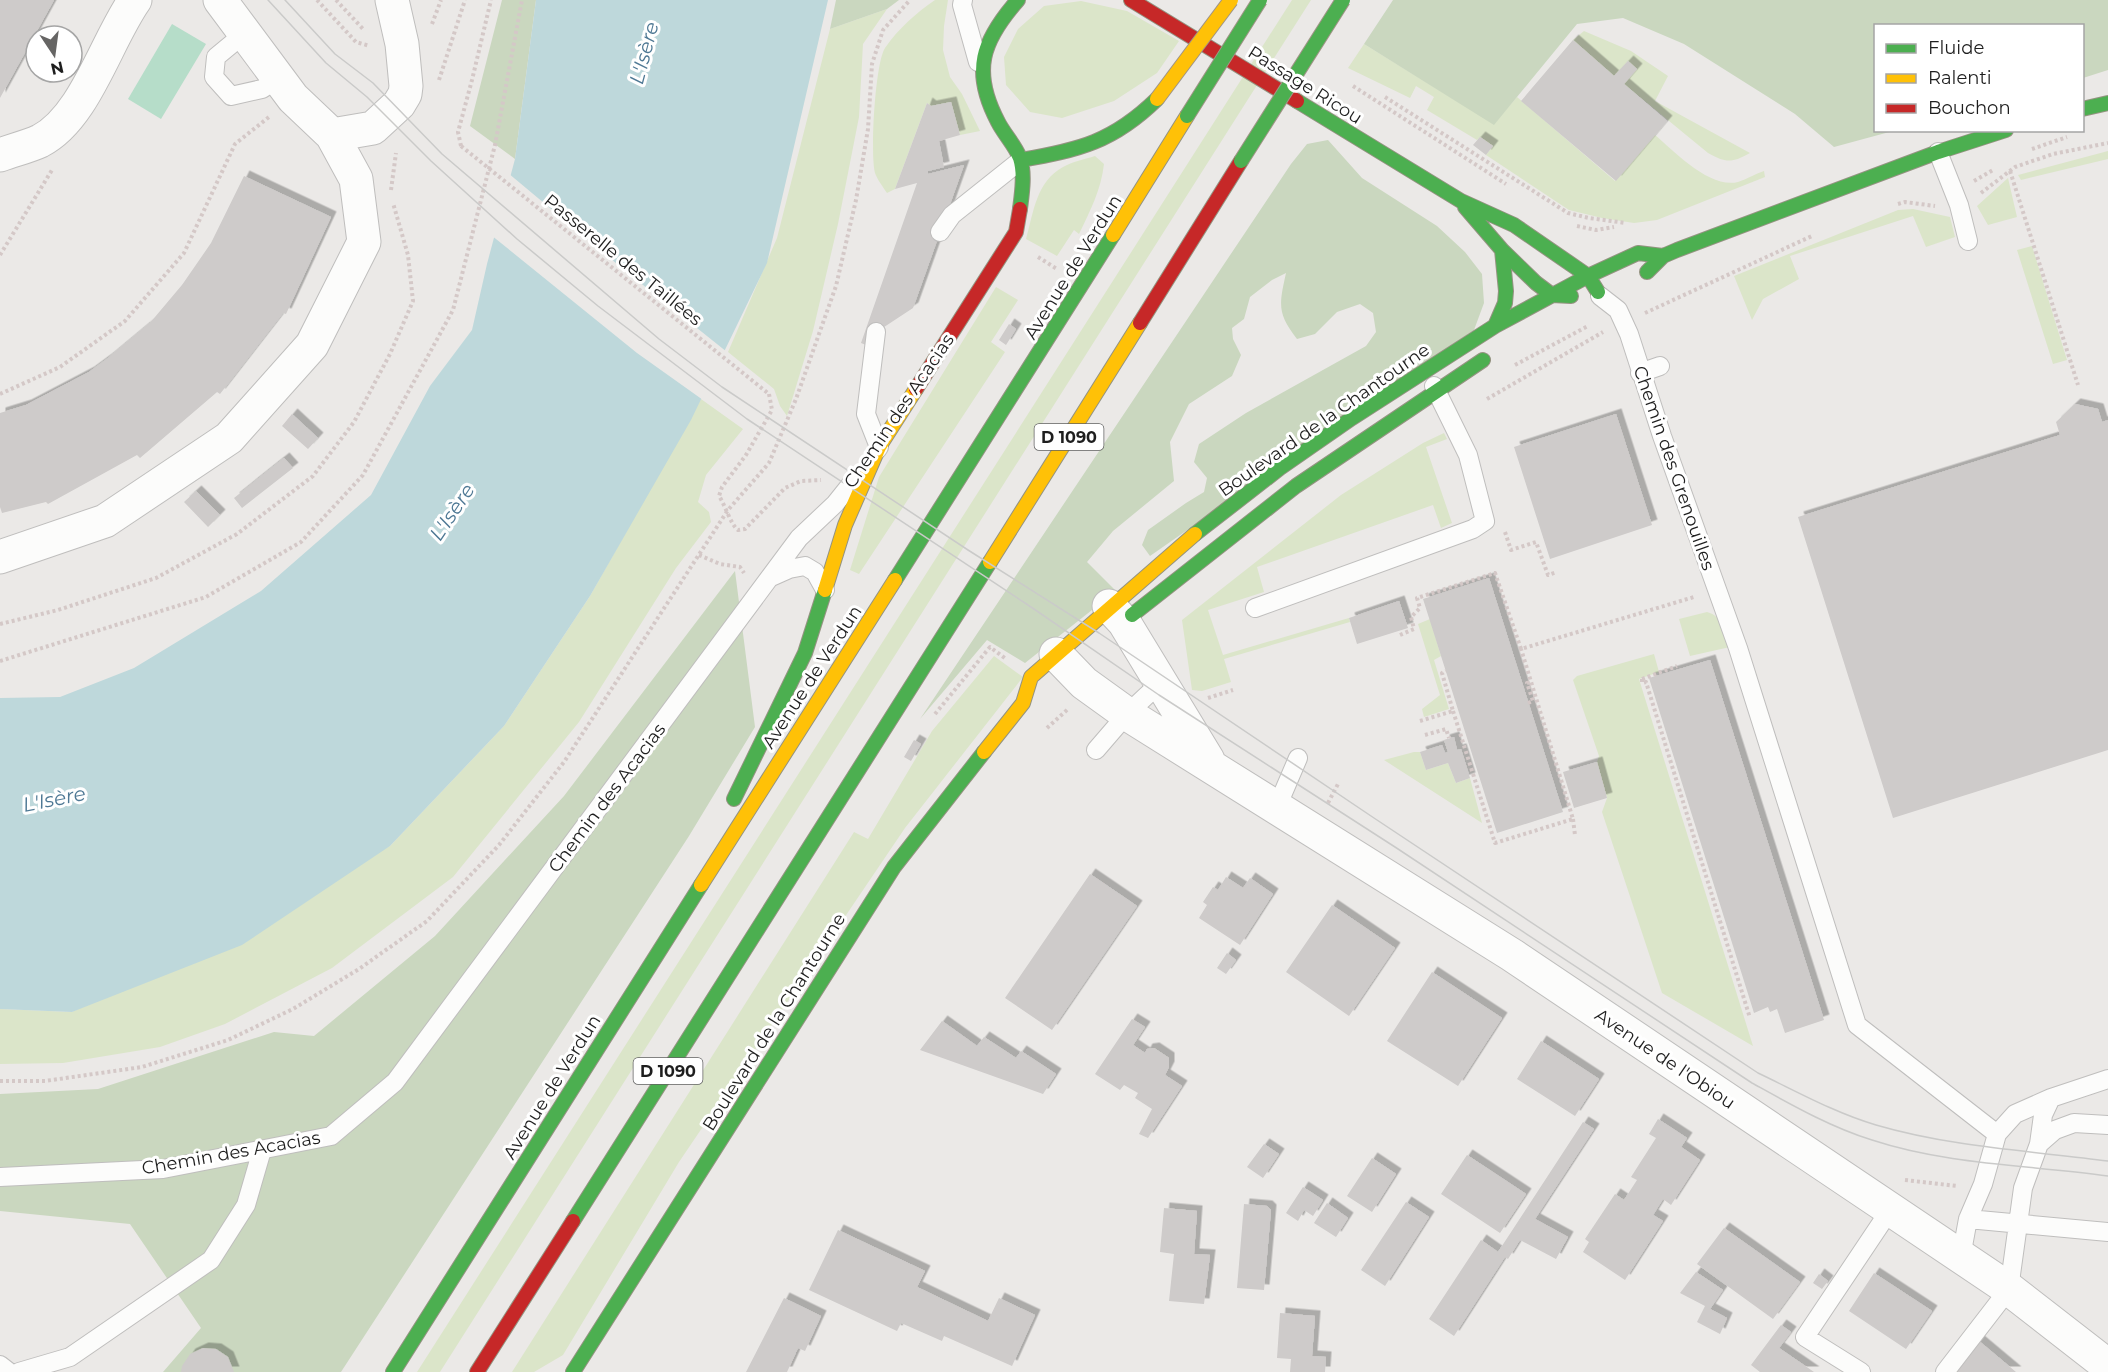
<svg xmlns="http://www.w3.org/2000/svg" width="2108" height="1372" font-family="Montserrat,sans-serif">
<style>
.grass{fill:#dbe5c9}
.forest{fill:#cad7bf}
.pitch{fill:#b6ddc9}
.water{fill:#bed8db}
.pier{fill:#ebe9e7}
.building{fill:#cecbca;filter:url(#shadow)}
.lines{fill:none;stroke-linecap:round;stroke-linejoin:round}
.lane-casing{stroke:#bfbebd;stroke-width:20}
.street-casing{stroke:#bfbebd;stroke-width:35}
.fast-casing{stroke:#949381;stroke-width:16}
.slow-casing{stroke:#949381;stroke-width:16}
.jam-casing{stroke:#949381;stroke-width:16}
.path{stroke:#d4c8c7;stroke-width:4;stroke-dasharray:3 3;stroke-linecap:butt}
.lane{stroke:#fcfcfb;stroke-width:18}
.street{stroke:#fcfcfb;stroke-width:33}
.fast{stroke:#4caf50;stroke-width:14}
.slow{stroke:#ffc107;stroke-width:14}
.jam{stroke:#c62828;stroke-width:14}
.tram{stroke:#cacac9;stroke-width:1.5}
.fast-bridge-casing{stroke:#9f9486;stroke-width:16;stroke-linecap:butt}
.slow-bridge-casing{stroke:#9f9486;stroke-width:16;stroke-linecap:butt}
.path-bridge{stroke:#d4c8c7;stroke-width:4;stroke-dasharray:3 3;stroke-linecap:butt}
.fast-bridge{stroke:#4caf50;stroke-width:14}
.slow-bridge{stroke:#ffc107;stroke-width:14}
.labels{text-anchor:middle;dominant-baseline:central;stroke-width:6;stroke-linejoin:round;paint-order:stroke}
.shield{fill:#fff;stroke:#626262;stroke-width:1.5}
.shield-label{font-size:16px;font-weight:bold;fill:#1e1e1e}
.street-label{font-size:18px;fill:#1e1e1e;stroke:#fff}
.water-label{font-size:20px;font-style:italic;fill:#4e7894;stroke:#fff}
</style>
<defs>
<filter id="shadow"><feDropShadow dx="5.5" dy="-5.5" stdDeviation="0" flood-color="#0004"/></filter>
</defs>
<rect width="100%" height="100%" fill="#ebe9e7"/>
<!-- grass -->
<path class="grass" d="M935,0h13l-4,26 -1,24 7,27 12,17 18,37 -20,4 -9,-33 -20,4 -4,-3 -32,86 -8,4c-4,-6 -10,-14 -12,-20 -5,-19 0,-110 10,-125 13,-19 31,-35 50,-48z
M1292,0h19l-871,1372h-23z
M1081,1l46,10 52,30 -22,32 -43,28 -52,17 -32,-6 -24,-27 -2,-28 14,-28 26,-23z
M887,9l-24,35 -4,73 -21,107 -25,107 -26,85 -7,-10 -6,-17 -46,-37 49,-114 53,-209z
M1584,31l47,20 37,25 -13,25 95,52c-18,10 -24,10 -42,0l-84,-69 13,-15 -9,-8 -14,15 -41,-36z
M1364,44l130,80 23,-27 98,84 40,-46c20,17 55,54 83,47 9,-3 17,-8 26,-11l1,6 -108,43 -23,3 -32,-5 -33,-8 -83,-55 7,-9 -13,-9 -3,3 -50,-30 7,-13 -18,-11 -6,12 -62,-30z
M2108,151v8l-87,21 -3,-5z
M1095,156l9,8c-3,26 -14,47 -25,70l-5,-4 -17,26 -31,-17c8,-28 10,-57 37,-72 9,-5 22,-8 32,-11z
M2008,178l9,39 -29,8 -11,-19z
M1913,209l37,8 5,20 -29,10 -13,-31 -123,40 9,23 -36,20 -11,21 -18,-44 164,-66z
M2032,246l35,114 -14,4 -36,-114z
M996,287l22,13 -27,42 14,10 -146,222 -9,-4 29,-93z
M701,399l42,30 -37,46 -8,27 11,10 2,10 -35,46 -97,154 -126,155 -121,91 -107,56 -65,23 -97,16 -63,1v-55l72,3 318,-166 114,-120 86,-130z
M1444,433l3,6 -21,8 26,76 -11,5 -8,-23 -176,62 7,25 -56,18 15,45 126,-37 1,4 -126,37 7,23 -29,9 -10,-1 -10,-70 159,-125 82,-52z
M1707,612c16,4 18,21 23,35l-40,9 -11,-37z
M1430,619l11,37 -7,4 15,49 -25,8 -2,-8 18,-14 -22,-71z
M1654,654l5,18 -20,7 114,367 -91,-53 -60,-181 5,-14 -10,-36 2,-6 -26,-76 4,-4z
M994,656l29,21 -118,151 -226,334 -116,193 -29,17h-22l342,-540 14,7 64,-108z
M1414,752h6l6,18 22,-7 8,20 14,-5 12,45 -98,-63z"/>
<!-- forest -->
<path class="forest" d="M502,0h34l-21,159 -45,-33z
M836,0h63l-12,9 -57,20z
M1393,0h715v70l-25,8 -1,-52h-206v104l17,1 -59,16 -39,-33 -111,-70 -61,-26 -46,6 -83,101 -130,-81z
M1328,140l34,38 75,48 28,26 17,22 2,29 -10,27 -324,226 -8,-11 6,-15 38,-27 18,-11 3,-14 -13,-16 5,-18 47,-31 120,-67 10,-14 -3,-19 -13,-9 -23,8 -22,22 -18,5c-20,-26 -18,-34 -11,-66l-14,7 -22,17 -6,22 -12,9 1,11 8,16 -9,21 -43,28 -19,38 4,39 -61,50 -26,31 29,29 -91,72 -38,-23 -67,79 371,-555 16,-20z
M735,571l20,156 -66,109 -348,536h-178l38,-44 -71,-104 -130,-13v-117l98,-5 176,-57 40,4 121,-100 129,-140z"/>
<!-- pitch -->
<path class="pitch" d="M172,24l34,20 -45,75 -33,-20z"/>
<!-- water -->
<path class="water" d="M536,0h292l-61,263 -76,157 -101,176 -86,130 -114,120 -148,99 -170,67 -72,-3v-311l60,-1 74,-29 127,-77 110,-96 59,-109 42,-56 15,-66 28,-105z"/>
<!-- pier -->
<path class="pier" d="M508,173l115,96 104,83 -24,48 -66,-47 -146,-118z"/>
<!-- building -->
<path class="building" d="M0,0h54l-54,98z
M1573,40l41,36 14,-15 9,8 -13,15 43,37 -51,60 -95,-80z
M951,102l9,33 -21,6 5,26 -16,4v3l36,-9 -51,143 -38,25 -4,14 -10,-4 56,-160 -22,6 32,-86 4,3z
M1480,137l13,9 -7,9 -13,-10z
M244,176l87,41 -45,97 -3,-1 -63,81 -3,-2 -77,66 -3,-3 -89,49 -2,-2 -44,11 -2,-6v-94l26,-8 63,-33 19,-14 42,-35 32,-38 29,-42z
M1009,324l7,5 -10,16 -7,-5z
M2075,404l23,5 4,13 6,-2v330l-215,68 -95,-301 262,-82 -4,-13z
M292,414l26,24 -10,11 -26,-23z
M1616,414l36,111 -102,34 -36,-112z
M284,458l9,10 -51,40 -8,-10z
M196,491l24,24 -12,12 -24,-25z
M1489,578l74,234 -66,21 -74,-234z
M1399,601l9,27 -51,16 -8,-26z
M1710,660l114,360 -39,13 -8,-24 -7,3 -2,-5 -14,6 -105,-335z
M1454,737l3,13 4,-1 9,29 -14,5 -8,-20 -22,7 -6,-18 22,-7 3,8 3,-1 -4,-12z
M914,740l7,4 -10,17 -7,-4z
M1597,762l10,36 -33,10 -11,-36z
M1090,874l47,32 -85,124 -47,-32z
M1226,877l17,11 7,-10 23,16 -33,51 -41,-27 8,-13 -4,-3 10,-15 5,3z
M1332,905l63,43 -46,68 -63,-44z
M1227,953l9,7 -10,14 -9,-6z
M1432,972l70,46 -44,68 -71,-45z
M1132,1019l13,8 -12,18 12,8 2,-4 7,-1 15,10v9l-4,8 17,11 -34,52 -9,-4 13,-25 -17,-11 3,-5 -14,-8 -4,5 -25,-16z
M942,1021l35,25 7,-9 32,21 5,-7 35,23 -13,20 -123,-44z
M1541,1041l58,38 -24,37 -58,-37z
M1658,1119l29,19 -6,9 19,13 -29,45 -8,-6 -10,16 10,6 -38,59 -42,-28 6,-10 -4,-3 30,-45 9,6 13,-20 -6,-3 25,-39 -7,-4z
M1583,1122l11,7 -59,90 33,18 -12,22 -36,-19 -12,19 -3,-2 -51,79 -25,-17 52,-79 17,12z
M1264,1144l15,10 -16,24 -16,-11z
M1467,1155l59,39 -26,39 -59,-39z
M1372,1158l24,16 -24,38 -25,-16z
M1303,1187l20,13 -10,16 -9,-6 -6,11 -12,-8z
M1406,1202l23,15 -44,69 -24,-16z
M1327,1203l21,15 -12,19 -22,-14z
M1244,1204l23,2 4,4 -7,80 -27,-2z
M1164,1208l33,3 -3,43 16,1 -6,49 -35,-3 5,-47 -14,-2z
M1724,1228l76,54 -27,37 -76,-55z
M838,1230l87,41 -8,16 71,34 11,-23 36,17 -23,51 -68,-30 -2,5 -41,-18 -4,8 -88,-41z
M1696,1272l27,18 -13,19 17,9 -7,16 -23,-12 8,-16 -25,-13z
M1874,1273l58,38 -26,38 -57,-38z
M1819,1274l9,7 -6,8 -9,-6z
M784,1298l37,18 -16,35 -7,-3 -11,24h-41z
M1280,1313l35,3 -3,40 14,1 -1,15h-35l1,-13 -14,-1z
M1781,1325l10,7 -12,16 35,24h-54l-9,-7z
M1979,1341l37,31h-63z
M203,1348l13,1 12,8 6,15h-53l1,-6 8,-12z"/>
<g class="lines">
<!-- lane casing -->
<g class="lane-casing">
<path id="lane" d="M963,0l-1,5 16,57
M245,33l-29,24 -2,20 17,19 31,-7 17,-11
M1938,152l21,53 9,36
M940,232l12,-17 69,-55
M1600,296l18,14 11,24 33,102 76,212 119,377 140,109
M876,332l-10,82 13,33 -2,3
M1640,373l20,-7
M771,577l18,-8 16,-3 10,6 10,18
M1255,608l218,-79 12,-8 -17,-66 -34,-69
M1096,750l31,-36 33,-31
M1277,807l21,-49
M2039,1144l4,-29 8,-17
M0,1177l163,-8 168,-33 64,-54 404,-544 36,-34 16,-20
M1968,1219l140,13
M1961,1257l7,-38 15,-35 14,-50 18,-20 36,-16 57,-19
M0,1365l9,7
M19,1372l51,-15 141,-97 35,-55 16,-55
M1861,1372l-56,-35 85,-127
M1945,1372l64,-83 14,-101 16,-44 16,-14 19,-7 34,2"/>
</g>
<!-- street casing -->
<g class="street-casing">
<path id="street" d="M332,135l41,-7 26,-24 6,-10 1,-8 -4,-42 -10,-44
M0,155c13,-5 27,-8 40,-14 45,-23 66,-100 95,-141
M0,557l105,-36 124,-83 83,-93 52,-103 -8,-63 -24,-44 -39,-37 -73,-98
M1109,606l15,16 84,138
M1056,654l28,29 43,31 385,241 497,334 99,77"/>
</g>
<!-- fast casing -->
<g class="fast-casing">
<path id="fast" d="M1018,0c-36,41 -47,71 -20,122 6,12 17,23 22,36 5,16 2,35 0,51
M1297,101l164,100 53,24 74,51 10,16
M2082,109l26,-6
M1021,160c58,-10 92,-18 136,-61
M1465,207l37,43 34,33 16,12 19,1
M1647,272l16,-16 14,-6 261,-98 68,-22
M1495,326l10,-23 1,-12 -4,-41
M1195,534l85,-66 72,-50 143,-92 93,-50 50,-23 25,3
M895,580l218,-345
M1132,615l164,-129 187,-126
M734,799l71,-146 20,-63
M573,1221l417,-659
M393,1372l308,-487
M573,1372l321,-505 90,-115"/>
</g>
<!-- slow casing -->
<g class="slow-casing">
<path id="slow" d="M1113,235l74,-119
M990,562l150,-239
M825,590l20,-65 34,-78 37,-58
M984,752l39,-49 8,-26 164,-143
M701,885l194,-305"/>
</g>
<!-- jam casing -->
<g class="jam-casing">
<path id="jam" d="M1131,0l166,101
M1140,323l101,-162
M916,389l100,-157 4,-23
M477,1372l96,-151"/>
</g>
<!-- path -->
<path class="path" d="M317,0l39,42 14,4
M336,0l28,30
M432,24l9,-24
M439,80l26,-80
M1353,86l153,98
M1385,97l183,116 21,5 37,5
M461,146l-3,-14 14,-52 19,-80
M2032,149l35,-12
M2010,171l68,214
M1974,181l19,-11
M391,190l5,-37
M1981,193l34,-26 38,-13 55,-11
M1898,204l7,-2 30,4
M1577,226l19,4 18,-3
M0,255l52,-85
M1038,257l19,12
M1645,313l167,-77
M1515,365l73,-39
M0,394l60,-27 65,-46 59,-68 51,-109 34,-27
M769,394l3,16 -26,45 -24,32 -3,9c6,9 12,29 19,34l7,-1 40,-41 16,-7 20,-1
M1487,399l116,-67
M1505,532l6,18 25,-8 12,33 9,-3
M699,555l21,9 20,3 4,6
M0,624l58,-14 98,-32 81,-44 76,-58 41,-54 36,-68 23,-53 -5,-46 -15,-52
M1400,635l14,-6 -3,-12 9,-9 -3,-10 78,-25 26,76 173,-52
M0,661l206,-64 95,-55 62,-67 90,-165 42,-165 27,-145
M1642,679v4l4,-1 104,336
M1642,679l35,-13
M1208,698l25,-8
M1528,703l5,-2 -6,-18 4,-1
M1453,711l42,132 78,-24 -52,-170
M935,714l55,-67 16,12
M1420,721l33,-10 -11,-38 4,-2
M1047,728l21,-19
M1425,735l21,-6 3,9
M1328,803l11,-21
M1573,819l2,16
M0,1081h45l97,-14 86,-27 65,-31 66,-40 68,-48 72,-76 65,-83 164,-252 41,-47 27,-64 40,-113 20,-86 12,-71 4,-65 11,-34 27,-30
M1905,1180l52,6"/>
<!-- lane -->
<use href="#lane" class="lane"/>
<!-- street -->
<use href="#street" class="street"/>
<!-- fast -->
<use href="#fast" class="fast"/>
<!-- slow -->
<use href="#slow" class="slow"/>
<!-- jam -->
<use href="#jam" class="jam"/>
<!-- tram -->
<path class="tram" d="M268,0l58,63 41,34 64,64 86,78 81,67 149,113 287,190 125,86 236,152 357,236c38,21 78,44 120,57 76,25 158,25 236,36
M285,0l50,54 38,29 69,71 217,185 63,48 246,163 131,83 275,185 384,255c38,18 77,40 118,52 75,22 155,26 232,36"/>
<!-- fast-bridge casing -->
<g class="fast-bridge-casing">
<path id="fast-bridge" d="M1187,116l73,-116
M1241,161l102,-161"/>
</g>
<!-- slow-bridge casing -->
<g class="slow-bridge-casing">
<path id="slow-bridge" d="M1157,99l74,-99"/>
</g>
<!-- path-bridge -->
<path class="path-bridge" d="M461,146l308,248"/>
<!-- fast-bridge -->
<use href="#fast-bridge" class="fast-bridge"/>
<!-- slow-bridge -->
<use href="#slow-bridge" class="slow-bridge"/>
</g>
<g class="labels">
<!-- shield labels -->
<g class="shield">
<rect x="1034.5" y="424" width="69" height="26" rx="4.5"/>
<rect x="633.5" y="1058" width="69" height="26" rx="4.5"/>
</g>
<g class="shield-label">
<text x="1069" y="437">D 1090</text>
<text x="668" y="1071">D 1090</text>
</g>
<!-- street labels -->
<g class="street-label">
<text transform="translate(1305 85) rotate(32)">Passage Ricou</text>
<text transform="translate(623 260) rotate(39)">Passerelle des Taillées</text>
<text transform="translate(1073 267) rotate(-58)">Avenue de Verdun</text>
<text transform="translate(899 411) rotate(-56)">Chemin des Acacias</text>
<text transform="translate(1324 420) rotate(-35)">Boulevard de la Chantourne</text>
<text transform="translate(1674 468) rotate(71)">Chemin des Grenouilles</text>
<text transform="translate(812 677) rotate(-57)">Avenue de Verdun</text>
<text transform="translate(607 798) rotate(-53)">Chemin des Acacias</text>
<text transform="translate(774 1022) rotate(-58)">Boulevard de la Chantourne</text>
<text transform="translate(1665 1059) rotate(34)">Avenue de l'Obiou</text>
<text transform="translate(552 1087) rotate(-58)">Avenue de Verdun</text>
<text transform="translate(231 1153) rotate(-10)">Chemin des Acacias</text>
</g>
<!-- water labels -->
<g class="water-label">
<text transform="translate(644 53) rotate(-75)">L'Isère</text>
<text transform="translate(452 512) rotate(-56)">L'Isère</text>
<text transform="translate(54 799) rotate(-11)">L'Isère</text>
</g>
</g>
<!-- legend -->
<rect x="1874" y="24" width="210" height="108" fill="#ffffff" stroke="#a5a5a5" stroke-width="1.5"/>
<rect x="1886" y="44" width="30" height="9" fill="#4caf50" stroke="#a5a5a5" stroke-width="1.5"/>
<text x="1928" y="54" font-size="18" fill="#1e1e1e">Fluide</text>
<rect x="1886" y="74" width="30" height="9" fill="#ffc107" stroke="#a5a5a5" stroke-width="1.5"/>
<text x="1928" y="84" font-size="18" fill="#1e1e1e">Ralenti</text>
<rect x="1886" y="104" width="30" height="9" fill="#c62828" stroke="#a5a5a5" stroke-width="1.5"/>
<text x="1928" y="114" font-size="18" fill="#1e1e1e">Bouchon</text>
<!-- north arrow -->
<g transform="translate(54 54) rotate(167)"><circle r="28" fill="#ffffff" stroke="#a5a5a5" stroke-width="1.5"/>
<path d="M0-4.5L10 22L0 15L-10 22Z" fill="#666564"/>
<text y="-9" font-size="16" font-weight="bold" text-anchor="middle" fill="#1e1e1e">N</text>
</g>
</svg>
